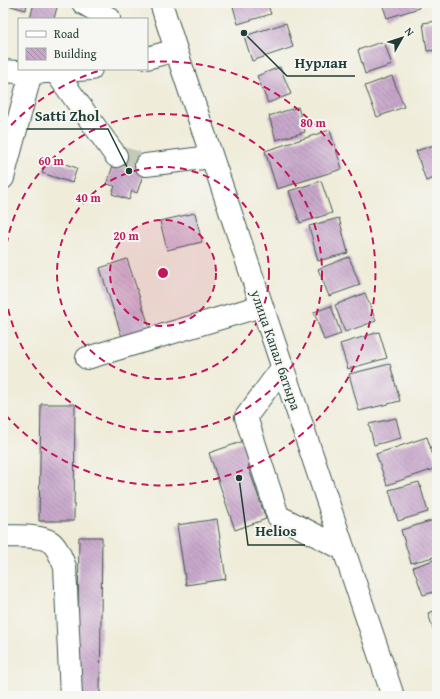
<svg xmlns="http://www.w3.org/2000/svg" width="440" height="699" font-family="'Gentium Book Plus',serif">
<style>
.building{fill:url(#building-back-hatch)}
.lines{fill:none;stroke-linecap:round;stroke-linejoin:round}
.minor-tunnel{stroke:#c5c9b8;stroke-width:22;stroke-dasharray:22 11;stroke-linecap:butt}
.minor-casing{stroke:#3e574d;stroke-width:24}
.major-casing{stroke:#3e574d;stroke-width:24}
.minor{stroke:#fff;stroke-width:22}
.major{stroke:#fff;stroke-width:22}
.ring{fill:none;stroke:#c2185b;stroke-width:2;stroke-dasharray:7 5}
.labels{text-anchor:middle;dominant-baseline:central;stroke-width:4;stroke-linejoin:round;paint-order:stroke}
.street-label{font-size:14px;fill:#1f3d34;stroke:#f6f6f2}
.centre{fill:#c2185b;stroke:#f6f6f2;stroke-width:2}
.ring-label{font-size:12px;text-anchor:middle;font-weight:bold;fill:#c2185b;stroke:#f6f6f2;stroke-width:4;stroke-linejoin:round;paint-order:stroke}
.leader{fill:none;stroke:#1f3d34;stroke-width:1.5}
.callout-dot{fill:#1f3d34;stroke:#f6f6f2;stroke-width:1.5}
.callout-label{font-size:15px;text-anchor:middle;font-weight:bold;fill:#1f3d34;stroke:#f6f6f2;stroke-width:4;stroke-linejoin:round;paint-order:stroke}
</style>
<defs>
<pattern id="building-back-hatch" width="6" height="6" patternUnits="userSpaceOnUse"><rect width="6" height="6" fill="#c8a7cb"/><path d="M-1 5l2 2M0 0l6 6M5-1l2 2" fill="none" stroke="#a289a6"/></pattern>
</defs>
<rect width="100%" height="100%" fill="#f6f6f2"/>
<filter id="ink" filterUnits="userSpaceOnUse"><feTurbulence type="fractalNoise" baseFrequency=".025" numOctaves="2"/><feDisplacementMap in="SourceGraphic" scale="8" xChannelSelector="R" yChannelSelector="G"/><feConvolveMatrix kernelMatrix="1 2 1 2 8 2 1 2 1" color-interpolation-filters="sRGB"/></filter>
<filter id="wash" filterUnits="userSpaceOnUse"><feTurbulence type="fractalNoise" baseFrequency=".012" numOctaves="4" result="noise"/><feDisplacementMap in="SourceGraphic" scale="16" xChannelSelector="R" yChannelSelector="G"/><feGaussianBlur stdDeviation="0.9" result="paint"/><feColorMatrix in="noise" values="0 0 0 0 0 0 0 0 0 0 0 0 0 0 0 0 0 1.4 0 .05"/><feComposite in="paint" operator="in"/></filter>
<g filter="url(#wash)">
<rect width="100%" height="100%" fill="#efecd9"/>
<g id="blocks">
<!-- building -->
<path class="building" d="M3,3h24l-1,7 -23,-6z
M34,3h24l-4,16h-24z
M232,3h35l4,11 -33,10z
M382,3h35l2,5 -32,10z
M437,21v29l-10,1 -4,-28z
M286,23l7,24 -41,14 -8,-25z
M384,41l8,24 -27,9 -7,-24z
M280,67l11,27 -23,9 -11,-27z
M392,76l12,31 -27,10 -12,-31z
M298,107l7,25 -29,8 -7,-24z
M330,130l12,39 -65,20 -12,-38z
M437,144v33l-11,4 -10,-30z
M118,150l30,10 -11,33 -5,-2 -3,9 -17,-6 3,-8 -8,-2z
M47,158l30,10 -5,15 -30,-10z
M321,181l11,32 -32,10 -11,-32z
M195,213l7,29 -35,8 -7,-29z
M339,218l9,35 -30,8 -9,-35z
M349,257l11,28 -31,11 -11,-27z
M127,259l23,70 -28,8 -22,-69z
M365,293l11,28 -31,11 -10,-27z
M331,306l10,28 -17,6 -10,-28z
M379,332l8,26 -39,11 -8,-25z
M390,364l10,37 -41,10 -10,-37z
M41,404h34l-1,117h-35z
M396,418l5,20 -27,7 -5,-21z
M427,437l10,31 -50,17 -11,-31z
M244,441l8,23 -4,2 18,53 -31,11 -26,-77z
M419,482l9,30 -30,9 -9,-31z
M217,519l9,60 -40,6 -9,-60z
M437,519v37l-26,7 -10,-33z
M79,537h23l-2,159h-23z
M437,559v32l-14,4 -10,-28z
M437,610v24l-2,1 -7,-22z"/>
</g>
</g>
<g filter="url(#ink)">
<use href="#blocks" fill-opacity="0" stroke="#3e574d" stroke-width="1"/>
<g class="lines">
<!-- minor-tunnel -->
<path class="minor-tunnel" d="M116,156l30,9"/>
<!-- minor casing -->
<g class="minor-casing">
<path id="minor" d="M83,3l26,15v1
M147,58l29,-8
M3,71l28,2 60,-4
M55,71l61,85
M146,165l65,-8
M3,178l28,-105
M87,358l174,-52
M282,368l-36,49 32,99 65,33
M3,536c13,1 35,-1 46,5 8,4 13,19 16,26l6,129"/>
</g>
<!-- major casing -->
<g class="major-casing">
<path id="major" d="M161,3l15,47 217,646"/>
</g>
<!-- minor -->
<use href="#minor" class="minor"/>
<!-- major -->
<use href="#major" class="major"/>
</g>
</g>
<!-- distance rings -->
<circle cx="163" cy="273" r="53" fill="#c2185b" fill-opacity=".12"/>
<g class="ring">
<circle cx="163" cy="273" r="53"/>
<circle cx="163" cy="273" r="106"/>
<circle cx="163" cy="273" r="159"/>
<path d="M3 134A212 212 0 0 1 105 69M148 62A212 212 0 1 1 3 412"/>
</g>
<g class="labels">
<!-- street labels -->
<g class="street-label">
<text transform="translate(276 350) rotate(71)">улица Капал батыра</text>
</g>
</g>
<circle cx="163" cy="273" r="6" class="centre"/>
<g class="ring-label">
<text x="313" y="127">80 m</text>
<text x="51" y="165">60 m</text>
<text x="88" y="202">40 m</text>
<text x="126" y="240">20 m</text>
</g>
<!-- callouts -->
<path class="leader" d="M244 33L287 76H355M129 171L108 129H27M239 478L248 545H305"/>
<g class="callout-dot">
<circle cx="244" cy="33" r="4"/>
<circle cx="129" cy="171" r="4"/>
<circle cx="239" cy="478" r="4"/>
</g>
<g class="callout-label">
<text x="321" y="68">Нурлан</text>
<text x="67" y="121">Satti Zhol</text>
<text x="276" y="536">Helios</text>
</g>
<!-- margin -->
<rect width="440" height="699" fill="none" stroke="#f6f6f2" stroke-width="16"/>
<!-- legend -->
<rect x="18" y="18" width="130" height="52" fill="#f6f6f2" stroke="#a0aca6"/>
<rect x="26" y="31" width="20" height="6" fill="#ffffff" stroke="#a0aca6"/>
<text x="54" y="38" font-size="12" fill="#1f3d34">Road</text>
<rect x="26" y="48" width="20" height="12" fill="url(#building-back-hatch)" stroke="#a0aca6"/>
<text x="54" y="58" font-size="12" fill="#1f3d34">Building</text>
<!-- north arrow -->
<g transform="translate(402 38) rotate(51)" stroke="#f6f6f2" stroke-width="3" paint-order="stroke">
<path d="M0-3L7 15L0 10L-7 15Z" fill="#1f3d34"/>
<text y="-6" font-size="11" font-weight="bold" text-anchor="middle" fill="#1f3d34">N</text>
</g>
</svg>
